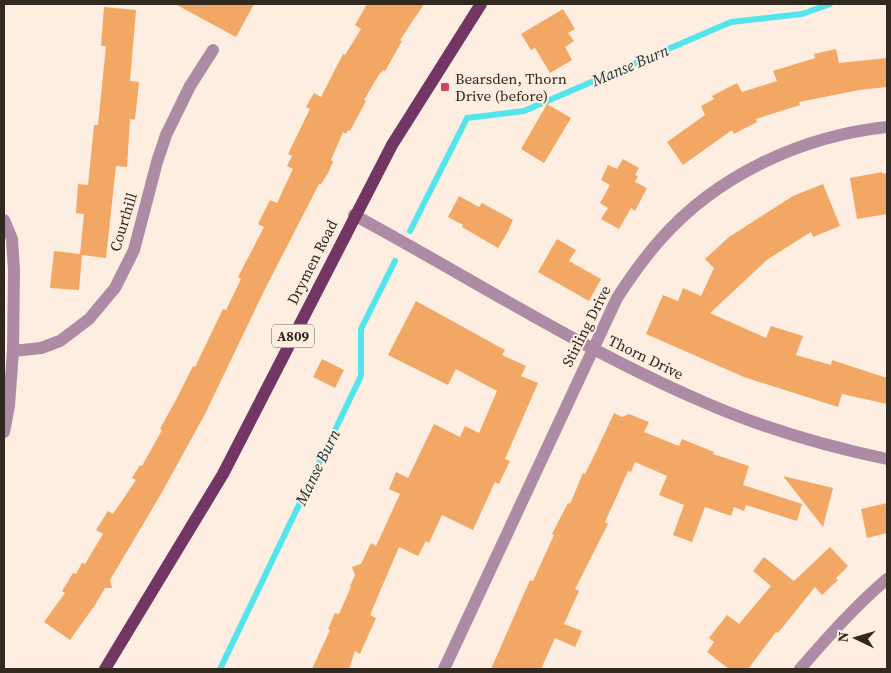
<svg xmlns="http://www.w3.org/2000/svg" width="891" height="673" font-family="'Source Serif 4',serif">
<style>
.lines{fill:none;stroke-linecap:round;stroke-linejoin:round}
.stream{stroke:#53e4ec;stroke-width:6}
.building{fill:#f2a864}
.minor{stroke:#ae8ba4;stroke-width:12}
.major{stroke:#713664;stroke-width:12}
.poi-dot{fill:#d44464;stroke:#fdeee1;stroke-width:2}
.labels{text-anchor:middle;dominant-baseline:central;stroke-width:4;stroke-linejoin:round;paint-order:stroke}
.shield{fill:#fdeee1;stroke:#6e635a;stroke-width:1}
.shield-label{font-size:14px;font-weight:bold;fill:#312820}
.poi-label{font-size:15px;fill:#312820;stroke:#fdeee1;text-anchor:start}
.street-label{font-size:15px;fill:#312820;stroke:#fdeee1}
.water-label{font-size:16px;font-style:italic;fill:#1a3234;stroke:#fdeee1}
</style>
<rect width="100%" height="100%" fill="#fdeee1"/>
<g class="lines">
<!-- stream -->
<path class="stream" d="M410,231l57,-113 57,-7 207,-89 71,-8 28,-10
M220,669l141,-293v-47l34,-68"/>
</g>
<!-- building -->
<path class="building" d="M175,4h79l-18,33z
M367,4h57l-24,36 2,1 -17,30 -2,-1 -2,3h-1l-16,27 2,1 -16,30 -2,-1 -2,4 -3,-2 -12,28 2,2 -5,11 -7,11h-2l-55,107 -59,123 -44,80 -51,86 2,8h-7l-10,17 -25,35 -26,-18 21,-29 -3,-2 11,-18 3,1 6,-11 3,1 18,-30 -7,-4 12,-19 5,3 23,-34 -4,-2 8,-13 2,1 20,-36 -2,-1 18,-33 15,-30 2,1 28,-58 3,1 15,-31 -3,-2 26,-50 -6,-3 12,-24 7,3 16,-34 -6,-3 5,-10 -4,-2 22,-45 -4,-2 8,-14 7,4 22,-43 2,1 16,-26 -6,-4z
M104,7l32,3 -6,71 9,1 -4,38 -5,-1 -3,48 -11,-1 -10,92 -24,-3 -3,35 -29,-2 4,-37 26,3 4,-40 -8,-1 2,-29 10,1 6,-60h4l8,-79h-5z
M563,9l12,20 -7,4 6,8 -9,6 7,13 -22,13 -15,-25 -4,2 -10,-16z
M836,49l3,14 48,-5v29l-28,3 -60,12 1,3 -44,14 1,3 -23,12 -2,-4 -49,35 -16,-23 38,-27 -4,-9 13,-7 -2,-3 25,-13 5,9 35,-11 -4,-10 42,-13 -1,-4z
M547,104l24,14 -27,45 -23,-14z
M623,159l16,9 -4,7 3,1 -3,6 12,6 -12,23 -4,-3 -12,21 -18,-10 7,-11 -8,-5 10,-18 -9,-5 7,-15 9,4z
M882,172l1,2 4,-1v41l-30,5 -7,-41z
M823,184l17,42 -27,11 -2,-5 -43,27 -58,54 56,25 5,-12 32,10 -7,19 35,10 1,-5 55,18v26l-45,-10 -4,13 -94,-30 -98,-43 17,-39 15,6 5,-13 18,8 13,-28 -9,-9 24,-22 64,-41z
M459,196l20,11 3,-4 31,17 -4,8h1l-12,20 -36,-21 1,-2 -15,-8z
M557,239l19,11 -7,11 32,18 -12,22 -51,-29z
M416,301l89,49 -3,5 24,11 -5,10 17,7 -33,76 5,2 -11,23 -4,-2 -22,48 -31,-15 -13,28 -3,-2 -8,15 -19,-9 -29,68 6,3 -16,36 -5,-3 -6,18h-37l18,-39 -2,-1 7,-16 4,1 12,-27 -1,-1 5,-11 -3,-8 9,-3 10,-21 5,3 24,-52 -11,-5 7,-17 12,6 26,-54 26,13 5,-11 14,7 18,-42 -41,-22 -8,16 -60,-30z
M322,359l22,11 -9,18 -22,-11z
M614,413l8,4 7,-3 20,8 -5,10 35,14 3,-7 32,13 -1,2 36,12 -6,19 59,19 -5,17 -51,-16 -2,6 -10,-4 -3,9 -26,-9 -13,35 -19,-7 11,-30 -25,-10 8,-19 -32,-14 -4,10 -3,-1 -23,51 3,2 -33,65 4,2 -15,33 18,7 -7,16 -20,-9 -14,31h-50l39,-89 3,1 21,-46 -2,-1 16,-31 2,1 13,-31 2,1 8,-16z
M783,476l50,12 -10,39z
M887,503v30l-20,5 -6,-29z
M830,547l18,19 -12,12 2,2 -16,15 -7,-8 -37,46 -2,-1 -28,37h-19l-22,-17 7,-10 -5,-4 18,-23 12,9 32,-38 -18,-15 11,-14 30,24z"/>
<g class="lines">
<!-- minor -->
<path class="minor" d="M354,215c115,62 225,133 345,185 58,26 126,46 188,59
M4,220l8,19 2,31 -1,81 -4,55 -5,26
M13,351l28,-3 19,-7 29,-22 26,-31 19,-38 23,-88 9,-27 24,-49 23,-36
M444,669l173,-371c13,-20 27,-40 43,-58 57,-65 142,-104 227,-113
M800,669c27,-31 55,-63 87,-90"/>
<!-- major -->
<path class="major" d="M105,669l118,-195 169,-329 89,-141"/>
</g>
<!-- markers -->
<rect class="poi-dot" x="440" y="82" width="10" height="10" rx="2.5"/>
<g class="labels">
<!-- shield labels -->
<rect class="shield" x="272" y="324.5" width="42" height="23" rx="4"/>
<g class="shield-label">
<text x="293" y="336">A809</text>
</g>
<!-- poi labels -->
<g class="poi-label">
<text x="455" y="78">Bearsden, Thorn<tspan x="455" dy="17">Drive (before)</tspan></text>
</g>
<!-- street labels -->
<g class="street-label">
<text transform="translate(123 222) rotate(-73)">Courthill</text>
<text transform="translate(312 262) rotate(-63)">Drymen Road</text>
<text transform="translate(586 326) rotate(-63)">Stirling Drive</text>
<text transform="translate(646 357) rotate(26)">Thorn Drive</text>
</g>
<!-- water labels -->
<g class="water-label">
<text transform="translate(630 65) rotate(-23)">Manse Burn</text>
<text transform="translate(317 467) rotate(-64)">Manse Burn</text>
</g>
</g>
<!-- border -->
<rect width="891" height="673" fill="none" stroke="#312820" stroke-width="10"/>
<!-- north arrow -->
<g transform="translate(856 638) rotate(275)" stroke="#fdeee1" stroke-width="4" paint-order="stroke">
<path d="M0-4L9 19L0 12L-9 19Z" fill="#312820"/>
<text y="-8" font-size="14" font-weight="bold" text-anchor="middle" fill="#312820">N</text>
</g>
</svg>
